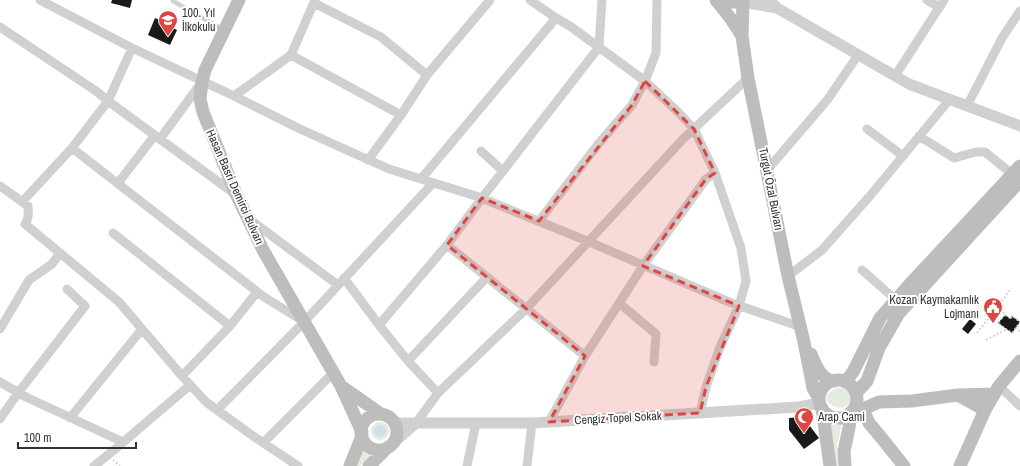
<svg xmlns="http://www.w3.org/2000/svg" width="1020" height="466" font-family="'Archivo Narrow',sans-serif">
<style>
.green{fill:#e4ebdf}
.water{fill:#d0deec}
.building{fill:#1a1a1a}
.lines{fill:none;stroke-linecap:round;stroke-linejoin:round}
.path{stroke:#cacaca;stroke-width:1.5;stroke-dasharray:2 2;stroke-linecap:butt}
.service{stroke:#d0d0d0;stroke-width:4.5}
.minor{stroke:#d0d0d0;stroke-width:9}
.tertiary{stroke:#d0d0d0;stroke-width:11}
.secondary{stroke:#bdbdbd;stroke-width:13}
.marked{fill:#dc4742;fill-opacity:0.2;stroke:#dc4742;stroke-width:3;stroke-dasharray:8 5;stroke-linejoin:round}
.labels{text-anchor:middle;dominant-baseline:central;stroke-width:4;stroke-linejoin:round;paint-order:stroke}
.poi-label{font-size:12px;fill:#333;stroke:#fff;text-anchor:start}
.street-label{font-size:12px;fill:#333;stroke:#fff}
</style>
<rect width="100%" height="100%" fill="#fff"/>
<!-- green -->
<path class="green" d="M839,388c9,1 12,2 15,10 -6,12 -19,13 -27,3 -1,-8 6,-12 12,-13z
M826,417l17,3 -6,25 1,21h-2z
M371 431a9 9 0 1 1 18 0a9 9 0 1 1-18 0Z
M364,447l9,6 -13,13h-7z"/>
<!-- water -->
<path class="water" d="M374 431a6 6 0 1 1 12 0a6 6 0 1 1-12 0Z"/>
<!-- building -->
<path class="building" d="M112,0h20l-2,8 -19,-5z
M155,18l9,4 2,-4 6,3 -2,5 7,4 -7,15 -22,-10z
M1005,315l6,4 1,-3 8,6 -8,11 -14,-10z
M970,319l6,5 -8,10 -6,-5z
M803,417l16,21 -15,11 -15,-19v-12z"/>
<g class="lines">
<!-- path -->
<path class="path" d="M999,305l6,10
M1005,315l6,4 1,-3 8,6 -8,11 -14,-10z
M1015,328l5,3
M977,333l34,-44
M986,340l21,-11
M113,460l7,6"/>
<!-- service -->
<path class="service" d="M173,1l49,28"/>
<!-- minor -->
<path class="minor" d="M40,0l92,48 102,48 66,33 89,40 90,28 101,41 149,64 72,25
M530,0l26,18 14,8 75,55 33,31 16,17 21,44 26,75 5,33 -7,25 -19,41 -14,40 -6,26
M927,0l12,7
M314,3l67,34 46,38
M0,27l96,64 12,10 127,93
M291,55l110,60
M895,76l49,-76
M234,96l57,-41 24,-55
M967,106l35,-68 18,-27
M867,129l36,27
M919,136l35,22 22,-6h9l27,22
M160,139l41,-56
M72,148l192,149 39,24
M481,151l22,20
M368,160l33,-45 26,-40 63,-75
M768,169l60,-70 30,-44
M421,179l135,-161
M118,183l37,-48
M0,186l28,20c1,7 1,12 -3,18l94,78 63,74 24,26 50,36 42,28
M22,202l50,-54 36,-47 24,-53
M249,219l89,66
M539,221l60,-78 33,-38 13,-24 11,-28 1,-53
M113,233l117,93
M447,245l138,111
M862,270l34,30
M788,276l34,-26 47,-53 81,-98
M344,278l35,47 29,36 30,32
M619,303l37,31 -2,28
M379,325l68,-80 35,-47 117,-151 3,-47
M0,329l29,-49 23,-16 8,-11
M408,361l79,-84
M182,376l48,-50 27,-34
M0,382l26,15 97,45
M999,386l21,20
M217,410l87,-88 129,-139
M70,418l72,-89
M0,419l18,-26 67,-87 -18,-17
M549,422l36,-66 58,-90 63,-87 9,-6
M416,423l22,-30 88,-84 157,-170 65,-61
M263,443l70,-70
M94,466l20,-16 76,-65
M467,466l9,-43
M527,466l5,-43"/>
<!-- tertiary -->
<path class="tertiary" d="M769,0l8,8 132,76 111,42
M743,2l34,6
M416,423h116l267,-16 20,-4
M393,443l23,-20h-21"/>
<!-- secondary -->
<path class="secondary" d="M239,0l-34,70 -3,12 -2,17 3,13 33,82 27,56 78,136
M716,0l15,19 11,17
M725,0l7,2h11
M743,0l-1,36 6,42 40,198 16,66 9,46 6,11
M811,354c4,10 10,26 23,27
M819 399a19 19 0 1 1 38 0a19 19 0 1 1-38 0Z
M845,382l8,-10 27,-54 30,-34 110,-118
M856,393l11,-12 12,-33 20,-35 121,-132
M855,407l8,2 16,-7 33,-1 46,-6
M822,408l8,58
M863,409l6,14 11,13 24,30
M985,410l-27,-15 36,-1
M361 432a18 18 0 1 1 36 0a18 18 0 1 1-36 0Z
M362,432l-21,-46 40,28
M350,466l12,-30
M369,466l19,-19
M845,466l-1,-15 5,-23 2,-16
M960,466l25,-56 14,-24 21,-25"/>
</g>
<!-- marked area -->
<path class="marked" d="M645,81l49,48 21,44 -9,6 -63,87 96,40 -33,81 -6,26 -151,9 36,-66 -138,-111 35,-47 57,23 93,-116z"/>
<!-- icons -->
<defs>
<g id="school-pin" transform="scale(1)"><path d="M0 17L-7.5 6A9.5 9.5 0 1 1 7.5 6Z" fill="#dc4742" stroke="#fff"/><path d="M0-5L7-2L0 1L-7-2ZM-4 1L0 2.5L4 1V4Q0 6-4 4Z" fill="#fff"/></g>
<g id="civic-pin" transform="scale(1)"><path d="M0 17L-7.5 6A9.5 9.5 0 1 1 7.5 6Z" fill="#dc4742" stroke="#fff"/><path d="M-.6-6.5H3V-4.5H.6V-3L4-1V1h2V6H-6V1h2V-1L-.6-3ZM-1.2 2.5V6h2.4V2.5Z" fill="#fff"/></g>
<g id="mosque-pin" transform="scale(1)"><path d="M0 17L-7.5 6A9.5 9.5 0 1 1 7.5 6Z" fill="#dc4742" stroke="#fff"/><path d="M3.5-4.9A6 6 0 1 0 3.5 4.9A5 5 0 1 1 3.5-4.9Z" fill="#fff"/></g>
</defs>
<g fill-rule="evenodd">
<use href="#school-pin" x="168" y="20"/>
<use href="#civic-pin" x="993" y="307"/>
<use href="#mosque-pin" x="804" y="417"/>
</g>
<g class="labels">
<!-- poi labels -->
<g class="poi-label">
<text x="182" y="13">100. Yıl<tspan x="182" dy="14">İlkokulu</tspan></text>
<text x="979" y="300" text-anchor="end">Kozan Kaymakamlık<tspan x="979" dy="14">Lojmanı</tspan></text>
<text x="818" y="417">Arap Cami</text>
</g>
<!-- street labels -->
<g class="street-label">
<text transform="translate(235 187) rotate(66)">Hasan Basri Demirci Bulvarı</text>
<text transform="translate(771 189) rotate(79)">Turgut Özal Bulvarı</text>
<text transform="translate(618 418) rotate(-3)">Cengiz Topel Sokak</text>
</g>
</g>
<!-- scale -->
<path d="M18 442v6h118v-6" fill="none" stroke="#333333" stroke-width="2"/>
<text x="24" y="442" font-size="12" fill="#333333" stroke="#ffffff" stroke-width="3" paint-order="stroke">100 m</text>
</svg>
